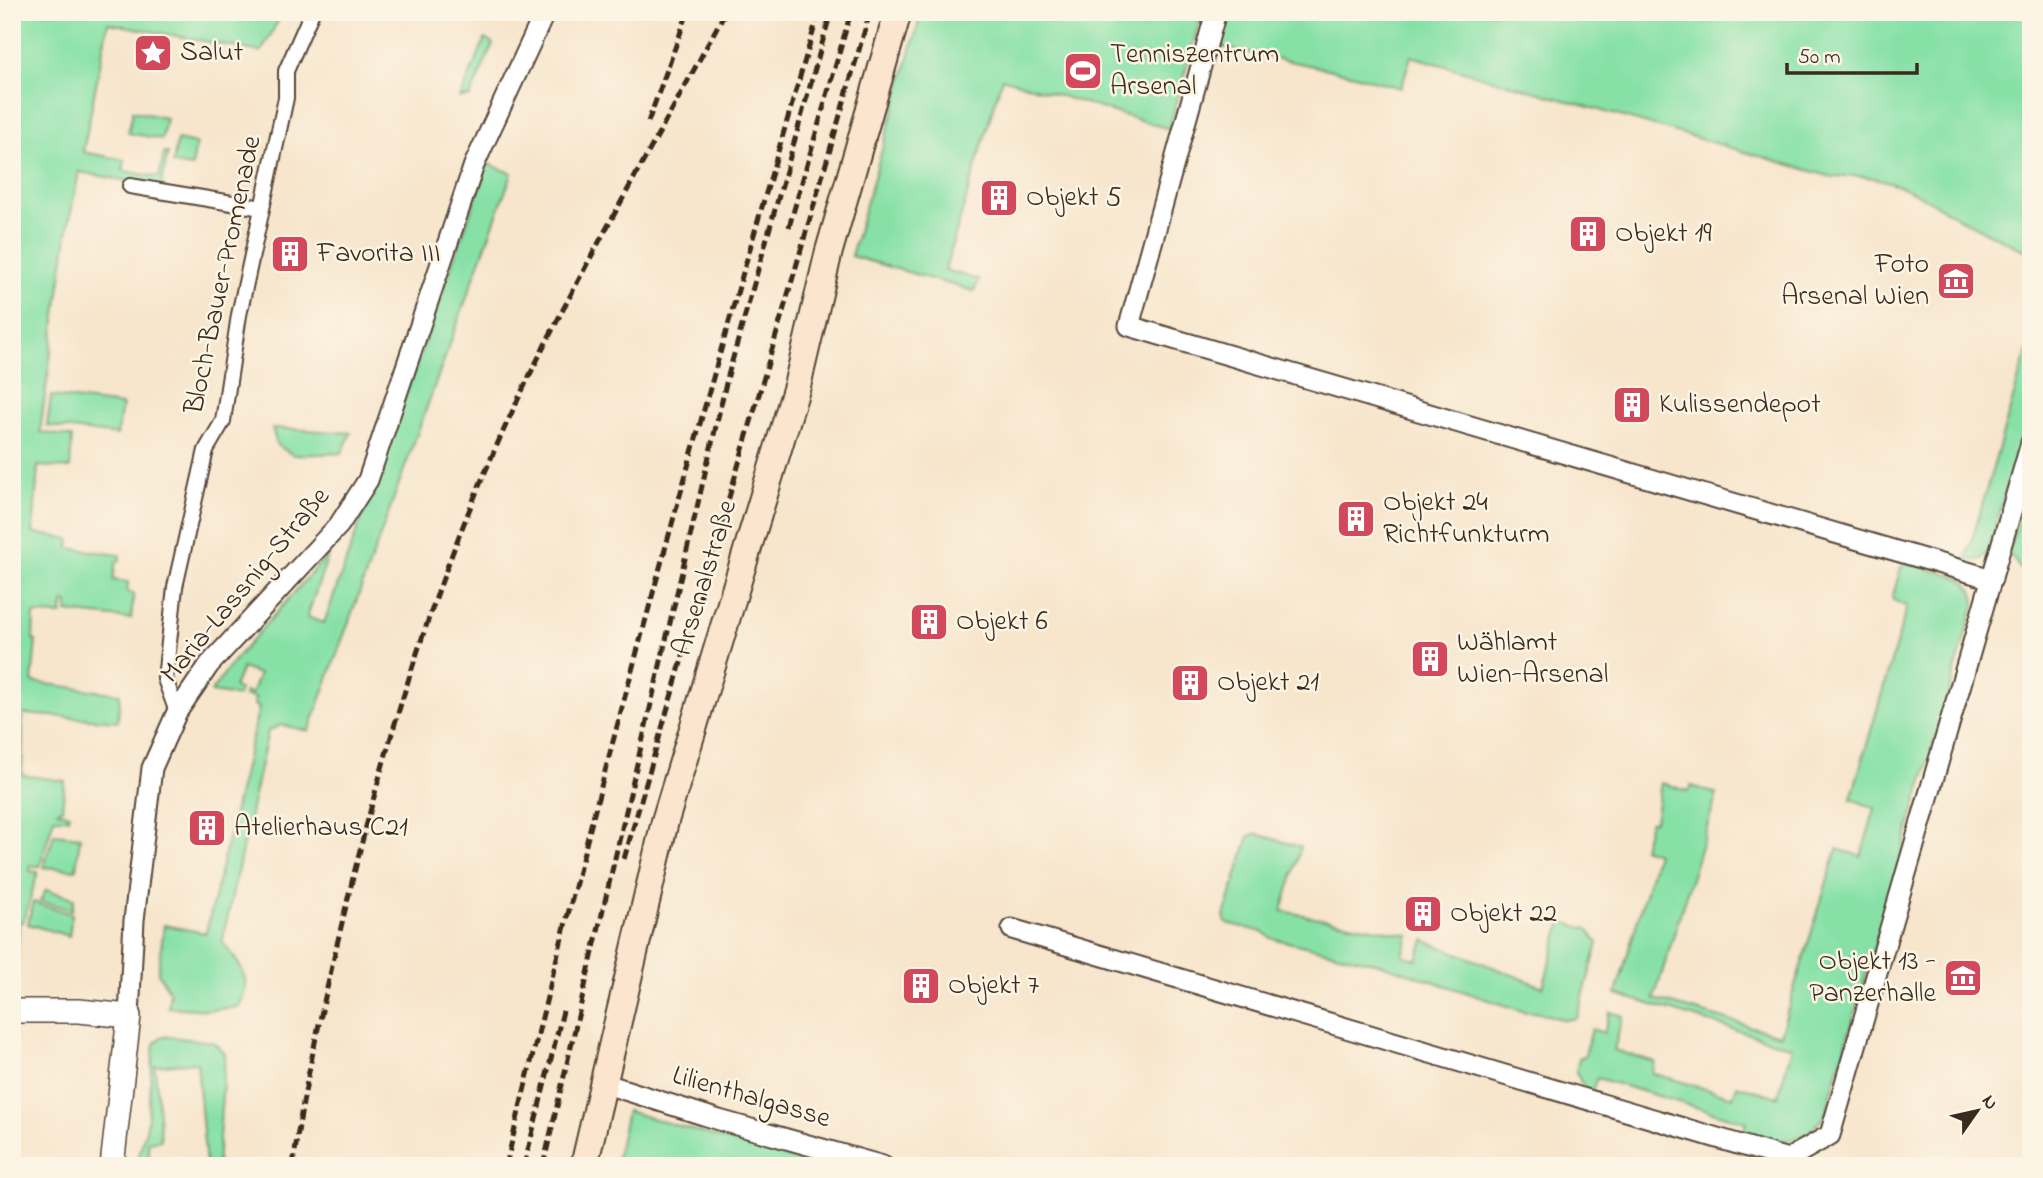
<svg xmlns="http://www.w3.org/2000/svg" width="2043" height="1178" font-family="'Indie Flower',sans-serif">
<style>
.green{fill:#87e1a7;stroke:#618662;stroke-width:2}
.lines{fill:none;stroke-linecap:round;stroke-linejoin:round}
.pedestrian-casing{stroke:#574638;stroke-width:18}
.minor-casing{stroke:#574638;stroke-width:23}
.tertiary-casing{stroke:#574638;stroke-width:26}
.secondary-casing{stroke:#574638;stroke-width:30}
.pedestrian{stroke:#fff;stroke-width:14}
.minor{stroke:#fff;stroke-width:19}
.tertiary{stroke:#fff;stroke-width:23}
.secondary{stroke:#fce5cf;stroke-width:26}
.rail{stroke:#3b2a1e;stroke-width:5;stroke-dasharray:10 5;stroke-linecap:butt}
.labels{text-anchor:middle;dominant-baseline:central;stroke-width:5;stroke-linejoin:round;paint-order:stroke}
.poi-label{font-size:28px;fill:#3b2a1e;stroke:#fcf5e5;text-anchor:start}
.street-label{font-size:28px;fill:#3b2a1e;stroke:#fcf5e5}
</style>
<rect width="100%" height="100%" fill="#fcf5e5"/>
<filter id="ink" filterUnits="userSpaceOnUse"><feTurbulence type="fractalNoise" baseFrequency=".0143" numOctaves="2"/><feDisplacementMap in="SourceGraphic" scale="14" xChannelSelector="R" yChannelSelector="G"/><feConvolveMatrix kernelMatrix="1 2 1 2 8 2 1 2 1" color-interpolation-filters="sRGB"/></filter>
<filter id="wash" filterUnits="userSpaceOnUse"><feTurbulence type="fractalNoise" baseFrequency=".00686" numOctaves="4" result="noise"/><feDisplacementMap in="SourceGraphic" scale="28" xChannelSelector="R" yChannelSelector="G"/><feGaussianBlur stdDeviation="1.57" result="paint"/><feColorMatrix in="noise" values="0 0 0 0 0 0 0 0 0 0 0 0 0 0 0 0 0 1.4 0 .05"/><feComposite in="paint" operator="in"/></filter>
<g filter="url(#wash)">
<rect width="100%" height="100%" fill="#f7e5cc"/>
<!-- green -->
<path class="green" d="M12,12h271l-22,40 -153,-29 -25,129 42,8 -2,11 36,6 5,-24h4l-7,34 -82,-15 -11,55 -28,205 32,5 -2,31 -32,-2 -5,67 37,6 -1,9 51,7v6h-4l-3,19 15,2 -1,10 7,1 -3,26 -64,-7 1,-9 -5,-1 -1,13 -28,-1 -1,26 3,1 -4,41 88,12 -2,27 -95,-7 -1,61 43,6 -3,28 -5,2 12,3 -1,4h-14l-14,48h-10v5l8,1 -15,50h-4l-3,66h-4z
M922,12h48l3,4 1,-4h228l-33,117 -167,-51 -57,192 34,10 -5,11 -123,-35z
M1222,12h809v241c-23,-10 -46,-21 -68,-33 -47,-26 -74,-49 -131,-43l-421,-121 -10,32 -54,-15 -135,-28z
M485,39l8,5 -23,53 -10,1z
M133,111l33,7 -4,21 -34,-6z
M177,140l19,4 -4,23 -19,-3z
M488,164l24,9 -203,558 -28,-6 -13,6 -46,211c18,22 33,38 16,65l-29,3 -41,-3 2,-15 -12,-19 6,-48 42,8 53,-226 -5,-2 1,-7 -11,-2 1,-4 6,2 8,-20 -17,-6 -8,19 5,3 -1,6 -27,-4 21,-29 97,-110 -22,64 17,6z
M2031,337v67l-43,148 -7,7 -15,1z
M51,396l71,9 -5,30 -70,-9z
M272,428l79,5 -9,20 -49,2 -16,-10z
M2031,506v67l-10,-3 -12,-17 11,-42z
M1908,563l52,15 13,12 2,13 -150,512c-22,30 -49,30 -82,20l3,-13 -149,-44 -5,13 -8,-3 -8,-16 3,-14 6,-3 7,-26 12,4 6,-21 13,4 -9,34 41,12 -3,11 81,24 4,-12 41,12 14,-50 -176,-53 41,-141 -14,-5 7,-26 5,-1 6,-38 27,8 3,-5 26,8 -63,205 126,36 57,-186 24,7 14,-48 -24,-9 56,-192 -15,-8 9,-32z
M54,834l26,3 -4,33 -32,-3z
M1257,834l44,13 -19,64 127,24 -6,20 14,5 7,-20 119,47 19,-65 26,7 10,14 -21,75c-19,6 -33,-9 -52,-6l-144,-48 -110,-26 -8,-6 -37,-9 -2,-7 25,-80z
M46,890l28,8 -2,12 -32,-9z
M33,902l39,12 -3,22 -41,-12z
M162,1036l51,6 12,12 -8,112h-11l-9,-104 -42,4 6,74 -13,2 2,24h-14l11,-40 7,-82z
M627,1111l173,50 -1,5h-184z"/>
</g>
<g filter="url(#ink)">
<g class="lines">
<!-- pedestrian casing -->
<g class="pedestrian-casing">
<path id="pedestrian" d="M130,186l132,22
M177,712l-12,-33 10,-92 31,-137 17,-29 16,-106 47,-217v-27l26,-59"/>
</g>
<!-- minor casing -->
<g class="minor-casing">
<path id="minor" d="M1216,12l-87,314 863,253
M1012,929l776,230 42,-24 201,-692
M129,1016l5,-96 18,-152 25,-56 32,-47 130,-140 29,-45 106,-315 71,-153
M603,1083l116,37 164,46"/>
</g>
<!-- tertiary casing -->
<g class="tertiary-casing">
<path id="tertiary" d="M12,1011h67l50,5 -17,150"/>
</g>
<!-- secondary casing -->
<g class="secondary-casing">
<path id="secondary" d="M584,1166l81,-345 132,-435 32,-135 69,-239"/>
</g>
<!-- pedestrian -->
<use href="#pedestrian" class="pedestrian"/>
<!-- minor -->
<use href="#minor" class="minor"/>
<!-- tertiary -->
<use href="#tertiary" class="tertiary"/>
<!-- secondary -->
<use href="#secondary" class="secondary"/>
<!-- rail -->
<path class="rail" d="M648,122l40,-110
M789,227l62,-215
M624,859l246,-847
M293,1166c10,-76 28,-151 45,-226 41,-176 92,-350 168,-515 65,-141 146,-275 219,-413
M506,1166c92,-388 200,-771 313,-1154
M524,1166l40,-159
M543,1166l184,-787 104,-367"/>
</g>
</g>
<!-- icons -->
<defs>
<g id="sight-square" transform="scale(2.0125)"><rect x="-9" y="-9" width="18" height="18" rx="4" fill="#d1495b" stroke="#fcf5e5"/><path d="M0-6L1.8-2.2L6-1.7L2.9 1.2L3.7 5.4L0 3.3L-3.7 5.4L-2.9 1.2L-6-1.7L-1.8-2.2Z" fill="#fff"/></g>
<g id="stadium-square" transform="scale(2.0125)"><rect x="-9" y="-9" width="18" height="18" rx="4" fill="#d1495b" stroke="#fcf5e5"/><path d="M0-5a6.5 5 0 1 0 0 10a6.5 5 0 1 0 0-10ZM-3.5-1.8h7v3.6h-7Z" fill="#fff"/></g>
<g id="building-square" transform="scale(2.0125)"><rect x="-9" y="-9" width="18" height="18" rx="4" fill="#d1495b" stroke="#fcf5e5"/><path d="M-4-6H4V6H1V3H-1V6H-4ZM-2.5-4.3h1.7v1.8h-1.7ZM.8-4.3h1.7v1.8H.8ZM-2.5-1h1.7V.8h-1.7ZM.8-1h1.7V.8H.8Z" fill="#fff"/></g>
<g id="museum-square" transform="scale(2.0125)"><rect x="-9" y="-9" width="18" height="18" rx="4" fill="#d1495b" stroke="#fcf5e5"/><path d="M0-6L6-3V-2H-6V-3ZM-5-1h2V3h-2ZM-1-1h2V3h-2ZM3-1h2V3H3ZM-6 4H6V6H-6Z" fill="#fff"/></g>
</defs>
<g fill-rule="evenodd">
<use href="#sight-square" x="153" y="53"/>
<use href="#stadium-square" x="1083" y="71"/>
<use href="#building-square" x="999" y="198"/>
<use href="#building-square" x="1588" y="234"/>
<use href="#building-square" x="290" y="254"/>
<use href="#museum-square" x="1956" y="281"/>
<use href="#building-square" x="1632" y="405"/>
<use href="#building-square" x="1356" y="519"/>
<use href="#building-square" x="929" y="622"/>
<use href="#building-square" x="1430" y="659"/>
<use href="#building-square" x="1190" y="683"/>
<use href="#building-square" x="207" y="828"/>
<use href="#building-square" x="1423" y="914"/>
<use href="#museum-square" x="1963" y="978"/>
<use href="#building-square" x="921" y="986"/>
</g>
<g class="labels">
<!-- poi labels -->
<g class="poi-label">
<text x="180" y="53">Salut</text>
<text x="1110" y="55">Tenniszentrum<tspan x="1110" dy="32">Arsenal</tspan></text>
<text x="1026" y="198">Objekt 5</text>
<text x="1615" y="234">Objekt 19</text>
<text x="317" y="254">Favorita III</text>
<text x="1929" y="265" text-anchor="end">Foto<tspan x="1929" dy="32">Arsenal Wien</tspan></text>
<text x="1659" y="405">Kulissendepot</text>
<text x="1383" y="503">Objekt 24<tspan x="1383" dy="32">Richtfunkturm</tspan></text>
<text x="956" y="622">Objekt 6</text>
<text x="1457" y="643">Wählamt<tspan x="1457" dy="32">Wien-Arsenal</tspan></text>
<text x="1217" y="683">Objekt 21</text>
<text x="234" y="828">Atelierhaus C21</text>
<text x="1450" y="914">Objekt 22</text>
<text x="1936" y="962" text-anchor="end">Objekt 13 -<tspan x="1936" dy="32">Panzerhalle</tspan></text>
<text x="948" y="986">Objekt 7</text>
</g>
<!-- street labels -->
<g class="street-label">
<text transform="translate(224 275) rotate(-78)">Bloch-Bauer-Promenade</text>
<text transform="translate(706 578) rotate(-73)">Arsenalstraße</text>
<text transform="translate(246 586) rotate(-50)">Maria-Lassnig-Straße</text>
<text transform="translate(751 1098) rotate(16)">Lilienthalgasse</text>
</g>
</g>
<!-- margin -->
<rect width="2043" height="1178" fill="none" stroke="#fcf5e5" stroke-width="42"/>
<!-- north arrow -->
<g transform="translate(1977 1111) rotate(56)" stroke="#fcf5e5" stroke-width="5" paint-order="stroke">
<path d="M0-5L12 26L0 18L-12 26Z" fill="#3b2a1e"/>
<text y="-10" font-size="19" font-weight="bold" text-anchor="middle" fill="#3b2a1e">N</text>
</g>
<!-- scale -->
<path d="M1787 63v10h130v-10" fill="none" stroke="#3b2a1e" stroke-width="3.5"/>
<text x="1798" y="63" font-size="21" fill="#3b2a1e" stroke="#fcf5e5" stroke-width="5" paint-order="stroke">50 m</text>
</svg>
